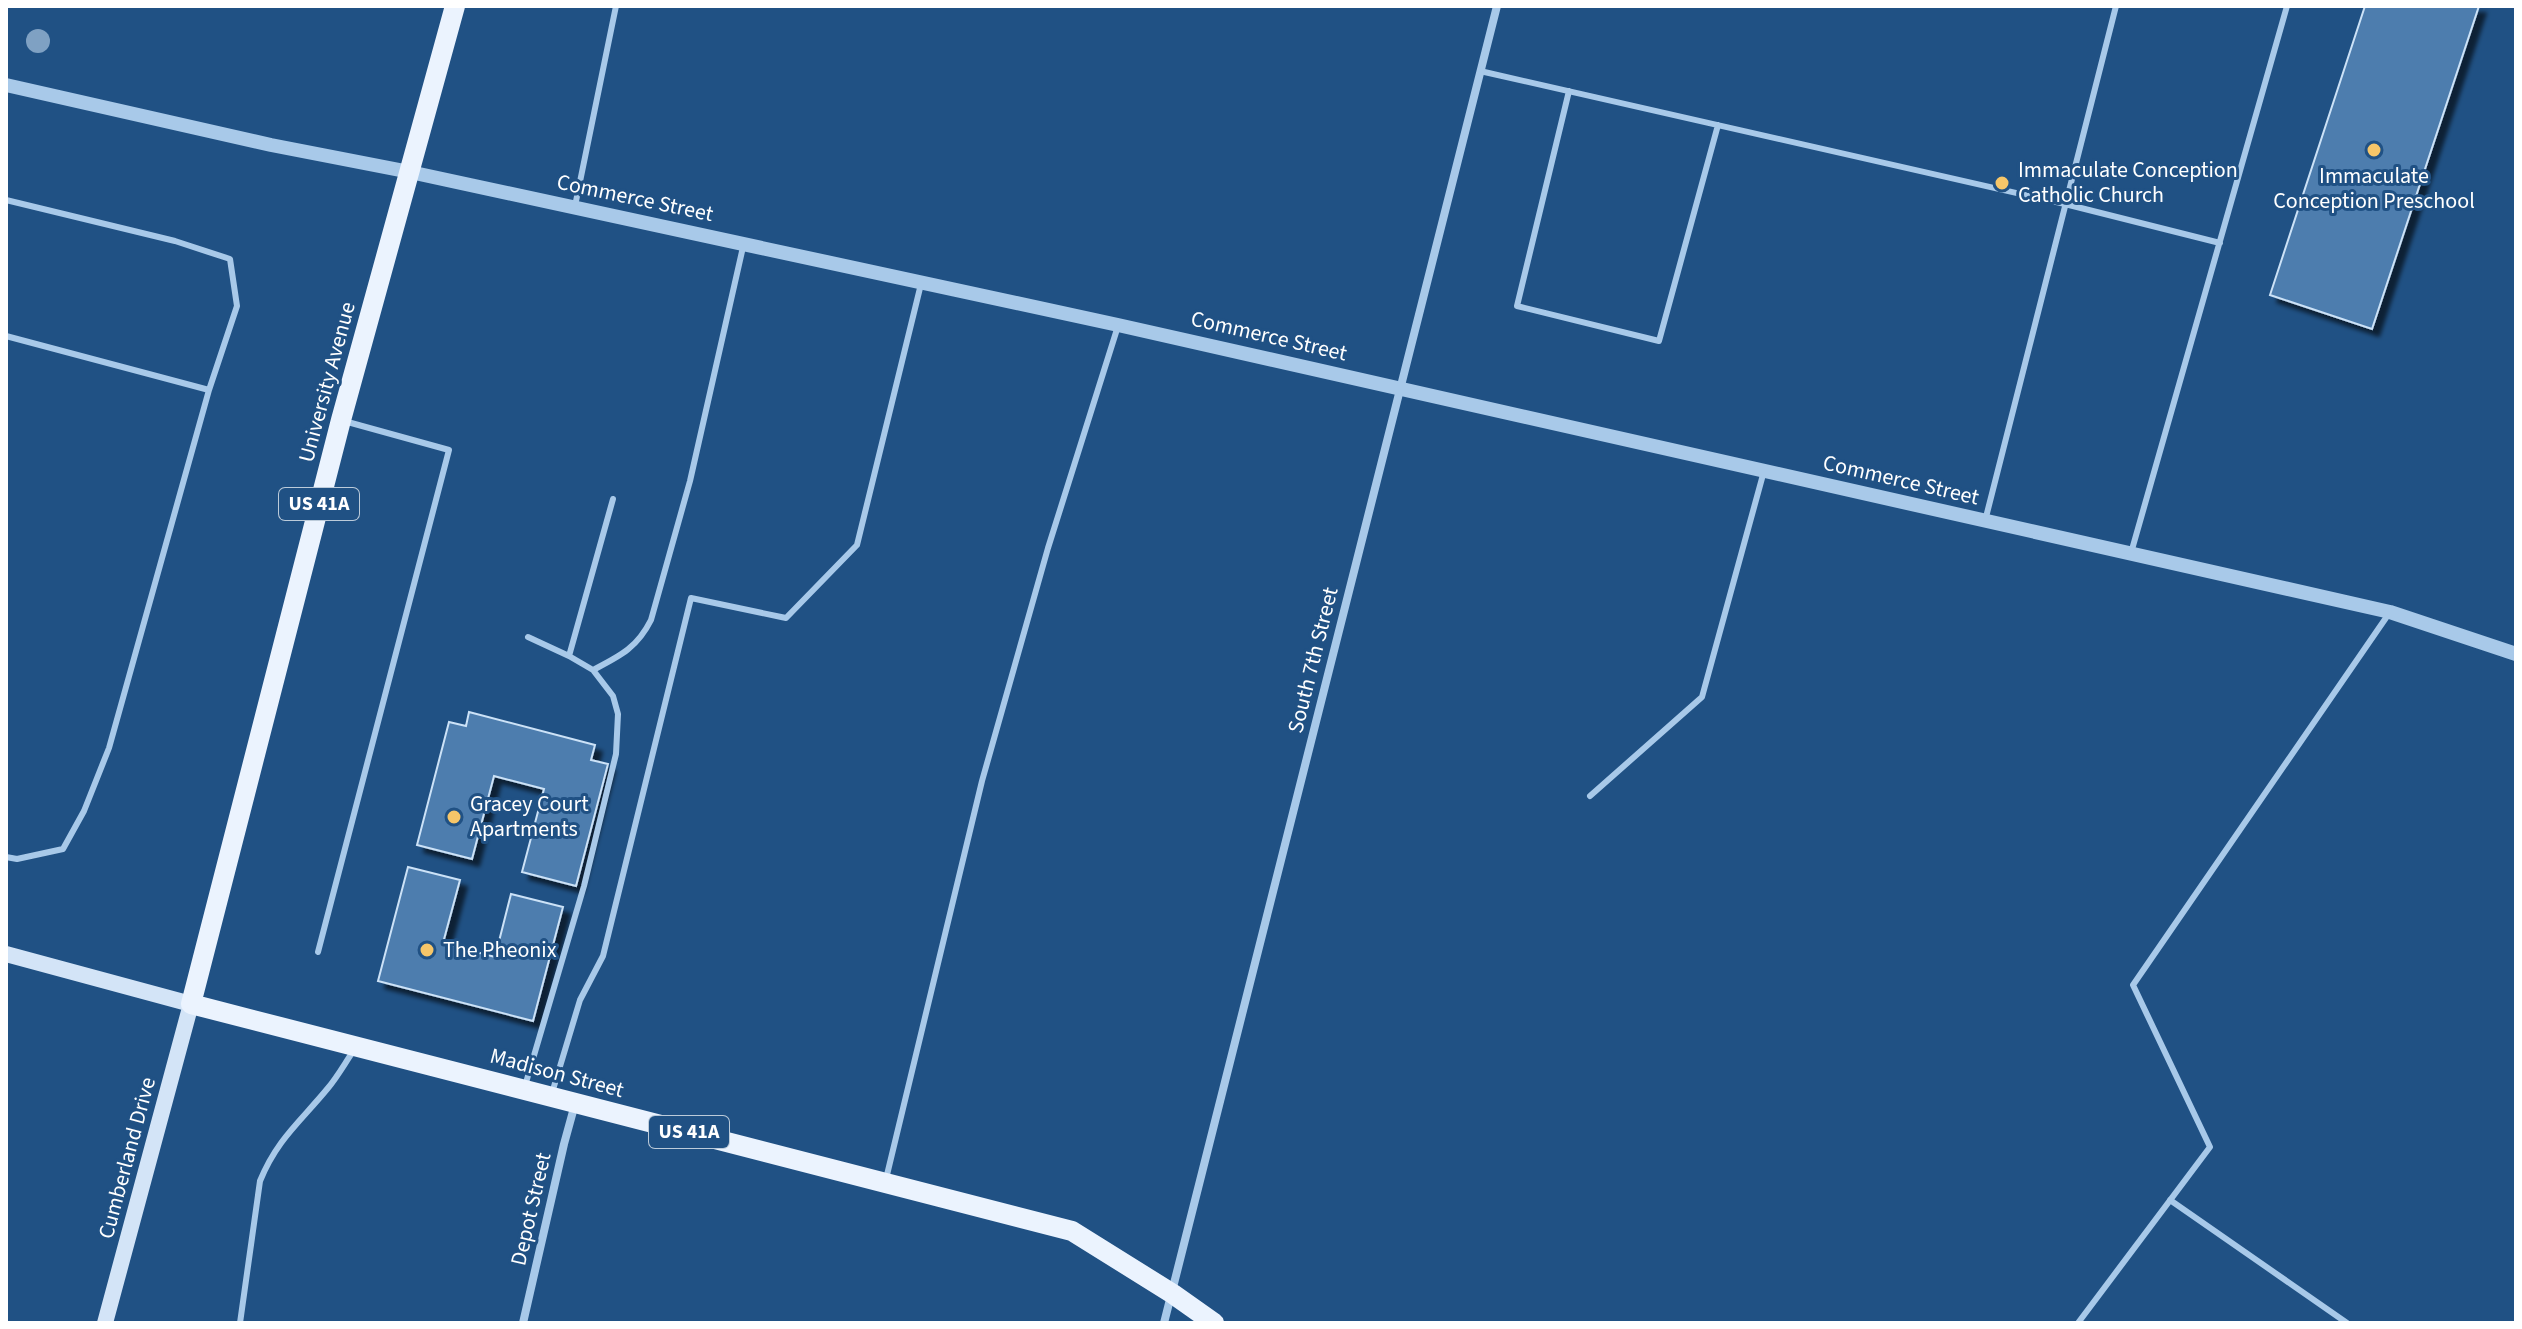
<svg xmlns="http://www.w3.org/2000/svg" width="2522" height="1329" font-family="'Source Sans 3',sans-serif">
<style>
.building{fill:#4d7dae;stroke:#cce2f7;stroke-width:2;filter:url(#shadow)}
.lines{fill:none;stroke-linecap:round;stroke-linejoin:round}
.service{stroke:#a8c9e9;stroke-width:6}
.minor{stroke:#a8c9e9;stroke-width:8}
.tertiary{stroke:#a8c9e9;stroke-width:14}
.secondary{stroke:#d3e4f7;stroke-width:16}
.primary{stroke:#ebf3fe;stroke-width:20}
.tree{fill:#7fa1c3}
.poi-dot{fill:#f6c669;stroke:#205184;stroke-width:3}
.labels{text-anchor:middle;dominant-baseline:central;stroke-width:6;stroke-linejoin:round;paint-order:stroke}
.shield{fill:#205184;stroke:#bccbda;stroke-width:2}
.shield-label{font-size:20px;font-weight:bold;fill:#fff}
.poi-label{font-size:22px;fill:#fff;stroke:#205184;text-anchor:start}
.street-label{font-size:22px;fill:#fff;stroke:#205184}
</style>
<defs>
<filter id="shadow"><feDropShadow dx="7" dy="7" stdDeviation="2" flood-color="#0009"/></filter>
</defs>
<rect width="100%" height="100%" fill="#205184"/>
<!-- building -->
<path class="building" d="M2365,6h114l-107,323 -102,-34z
M469,712l126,33 -4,15 17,4 -32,122 -54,-14 22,-83 -50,-13 -22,83 -55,-14 32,-123 17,4z
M408,867l52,13 -17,63 52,14 16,-63 52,13 -30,114 -155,-40z"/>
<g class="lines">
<!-- service -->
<path class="service" d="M1480,71l585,133 155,39
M1569,91l-52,215 142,35 59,-216
M6,200l169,41 55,18 7,47 -28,84 -100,358 -25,63 -21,38 -46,10 -11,-2
M575,206l41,-200
M6,336l203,54
M1985,521l131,-515
M2131,553l156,-547
M569,656l44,-157
M593,670c27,-14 44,-22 58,-50l39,-139 53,-234
M1590,796l112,-99 62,-226
M318,952l131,-502 -105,-29
M525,1086l59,-200 32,-132 2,-40 -5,-18 -20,-26 -24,-14 -41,-19
M552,1093l28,-93 23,-44 88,-358 95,20 71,-73 64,-261
M886,1179l96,-398 66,-233 70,-222
M2170,1200l177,123
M240,1323l20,-142c17,-42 41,-60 68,-93 10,-12 17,-25 26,-38
M2078,1323l132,-176 -77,-162 257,-373"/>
<!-- minor -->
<path class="minor" d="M523,1323l41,-179 11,-40
M1164,1323l333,-1317"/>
<!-- tertiary -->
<path class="tertiary" d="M6,85l265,60 139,27 708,153 1272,287 126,42"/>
<!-- secondary -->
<path class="secondary" d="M6,954l185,50 -86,319"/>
<!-- primary -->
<path class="primary" d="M455,6l-114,414 -150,584 881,227 101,63 41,29"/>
</g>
<!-- trees -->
<circle class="tree" cx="38" cy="41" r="12"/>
<!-- markers -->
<g class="poi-dot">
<circle cx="2374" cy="150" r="8"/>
<circle cx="2002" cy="183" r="8"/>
<circle cx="454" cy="817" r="8"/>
<circle cx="427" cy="950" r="8"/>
</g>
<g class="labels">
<!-- shield labels -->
<g class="shield">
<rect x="279" y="488" width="80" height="32" rx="6"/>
<rect x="649" y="1116" width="80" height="32" rx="6"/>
</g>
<g class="shield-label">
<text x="319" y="504">US 41A</text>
<text x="689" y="1132">US 41A</text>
</g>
<!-- poi labels -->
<g class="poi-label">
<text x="2018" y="170">Immaculate Conception<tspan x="2018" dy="25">Catholic Church</tspan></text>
<text x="2374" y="176" text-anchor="middle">Immaculate<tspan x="2374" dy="25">Conception Preschool</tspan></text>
<text x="470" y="804">Gracey Court<tspan x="470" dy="25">Apartments</tspan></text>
<text x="443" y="950">The Pheonix</text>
</g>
<!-- street labels -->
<g class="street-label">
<text transform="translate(635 198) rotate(12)">Commerce Street</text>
<text transform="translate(1269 336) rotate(13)">Commerce Street</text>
<text transform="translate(327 382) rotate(-75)">University Avenue</text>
<text transform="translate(1901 480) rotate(13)">Commerce Street</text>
<text transform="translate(1313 660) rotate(-76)">South 7th Street</text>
<text transform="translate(557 1073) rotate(15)">Madison Street</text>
<text transform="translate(127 1158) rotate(-75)">Cumberland Drive</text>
<text transform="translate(531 1209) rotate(-77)">Depot Street</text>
</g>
</g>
<!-- border -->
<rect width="2522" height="1329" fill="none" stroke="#ffffff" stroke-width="16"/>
</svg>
